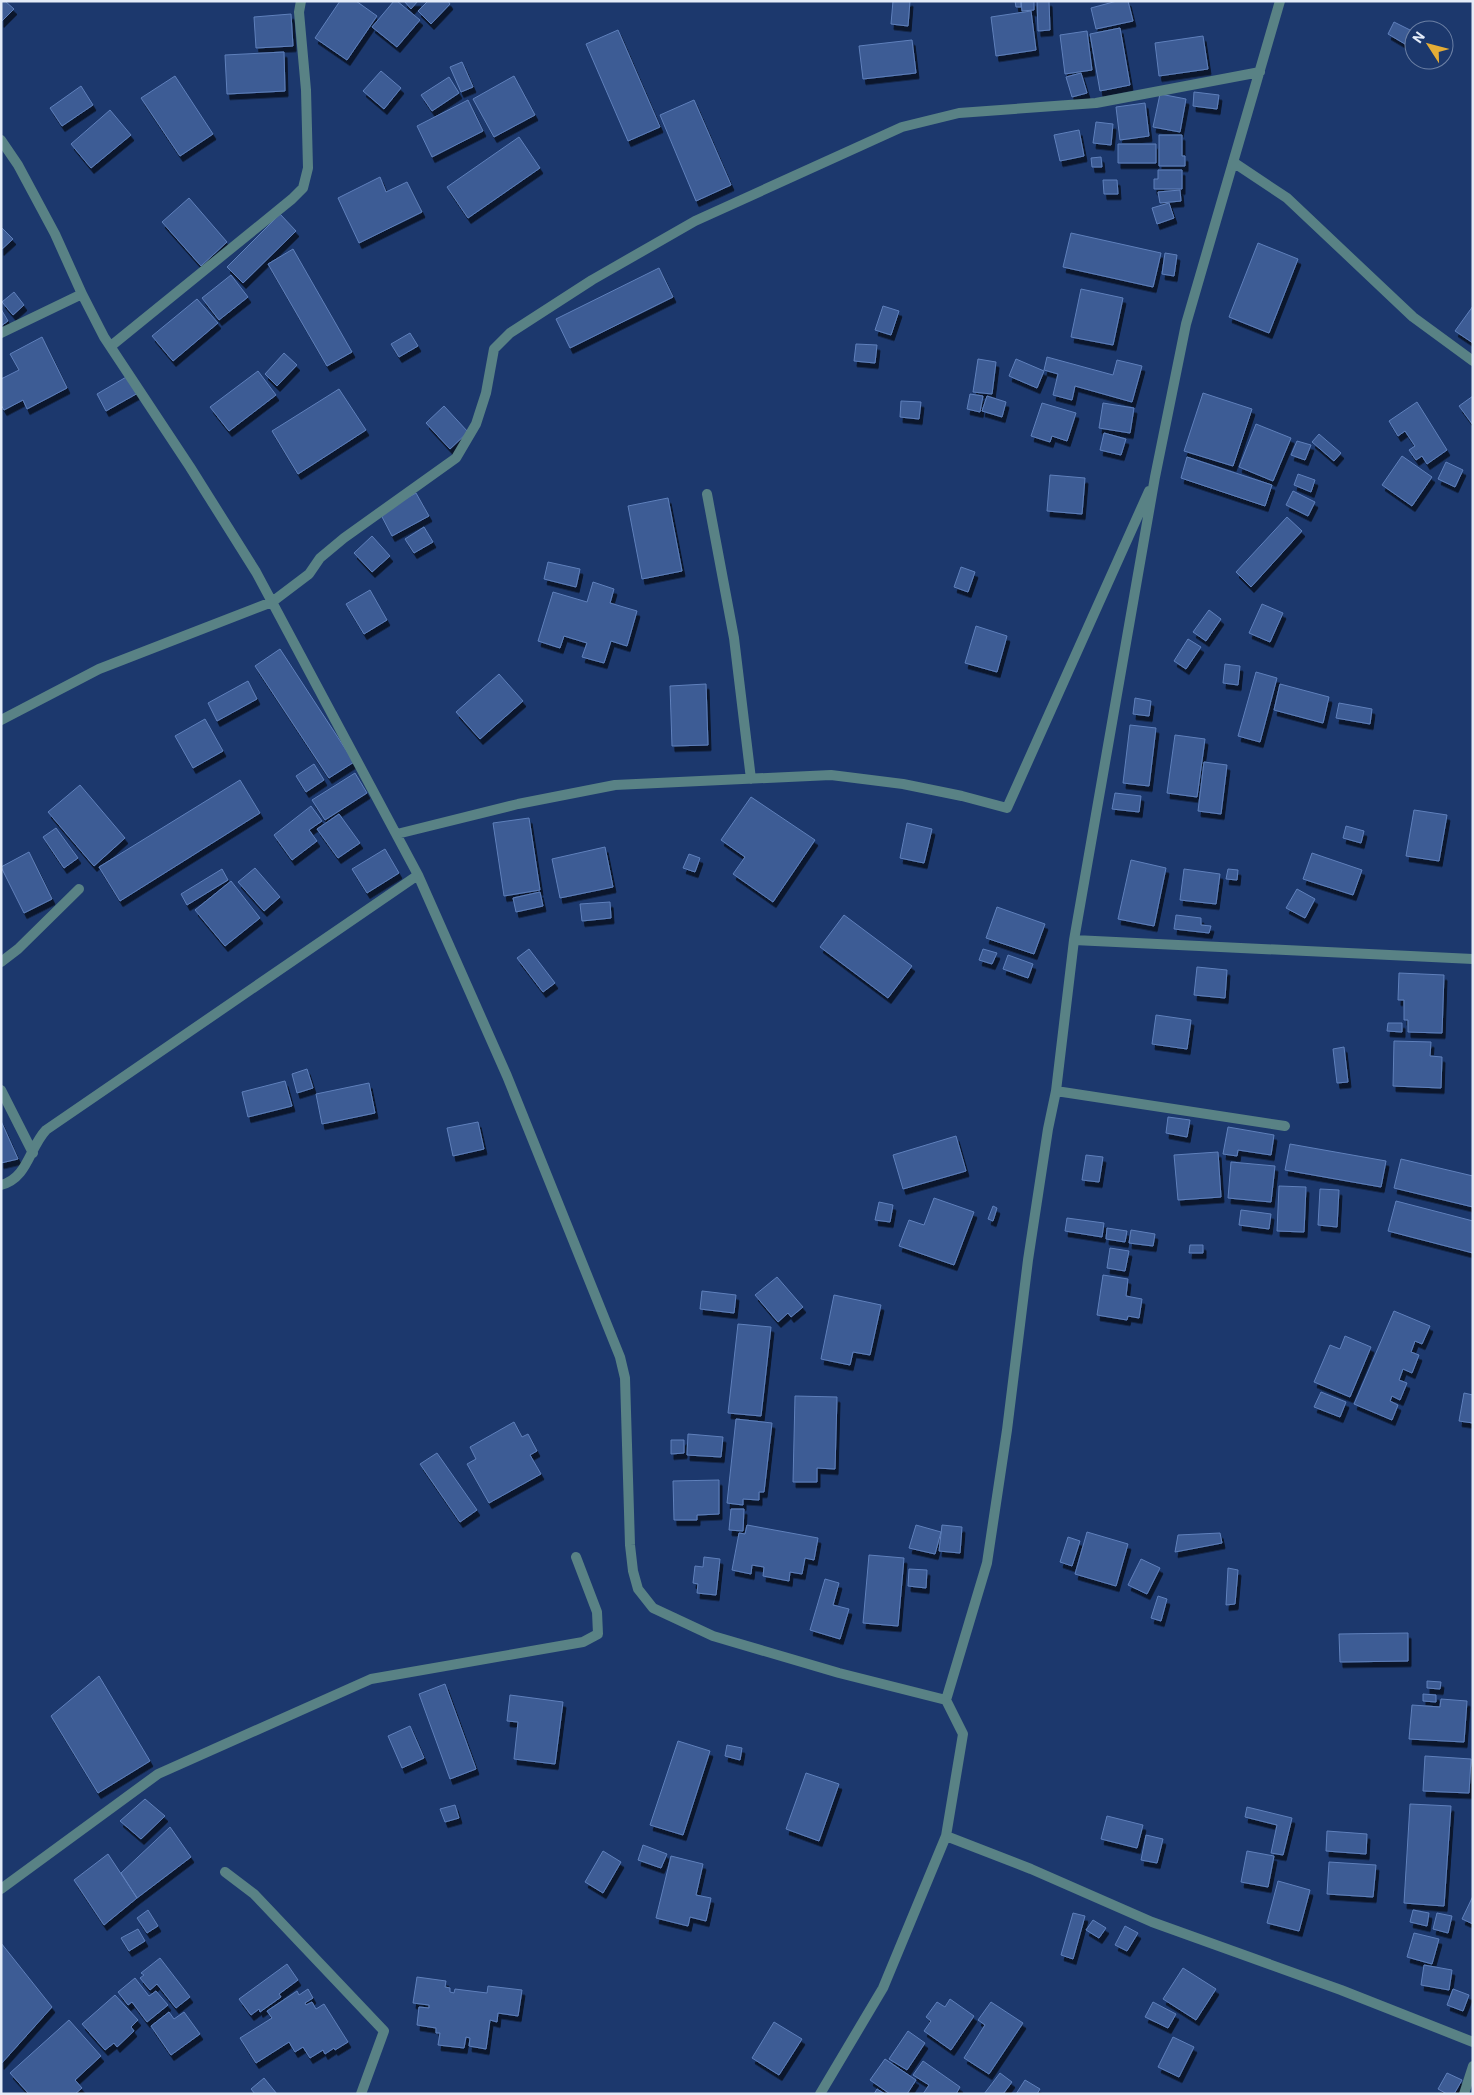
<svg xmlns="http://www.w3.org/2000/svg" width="1474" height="2095" font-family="Roboto,sans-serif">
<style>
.building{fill:#3c5b95;stroke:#5f80bb;filter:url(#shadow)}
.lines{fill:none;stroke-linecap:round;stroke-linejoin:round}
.minor{stroke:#598285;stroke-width:10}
</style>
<defs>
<filter id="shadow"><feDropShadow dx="3" dy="5.5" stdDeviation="0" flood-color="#0009"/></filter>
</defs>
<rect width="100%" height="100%" fill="#1c386d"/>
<!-- building -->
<path class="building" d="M1,1h4l9,8 -13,13z
M340,1h16l21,15 -30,44 -32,-22z
M394,1h3l23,19 -23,27 -25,-20z
M404,1h14l-7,8z
M428,1h20l2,3 -19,20 -13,-13z
M893,1h17l-2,25 -17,-2z
M1015,1h6v6h-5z
M1021,1h13v9l-12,1z
M1037,1h12l1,29 -12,1z
M1117,1h11l5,20 -37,8 -5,-21z
M1031,11l5,39 -40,6 -5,-39z
M291,14l2,32 -37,2 -2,-31z
M1394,22l18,9 -7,13 -17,-10z
M1120,28l10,57 -30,6 -10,-57z
M618,30l42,97 -32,14 -42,-97z
M1087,31l5,39 -27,4 -5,-39z
M1203,36l5,33 -49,7 -4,-33z
M912,40l4,33 -53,6 -4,-33z
M284,52l1,39 -58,3 -2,-39z
M462,62l11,25 -12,5 -11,-25z
M381,71l20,17 -17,21 -21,-18z
M1081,73l6,20 -15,4 -6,-20z
M175,76l38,58 -33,22 -39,-58z
M514,76l21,39 -41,22 -21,-38z
M449,77l10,16 -27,18 -11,-16z
M81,86l12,19 -31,21 -12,-18z
M1194,92l25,3 -2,14 -24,-3z
M1160,94l26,5 -6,33 -27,-5z
M468,100l15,31 -51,26 -15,-31z
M694,100l37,85 -35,16 -36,-86z
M1145,103l4,33 -29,4 -4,-33z
M110,110l21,25 -40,33 -20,-24z
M1096,122l17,2 -2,21 -18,-2z
M1079,130l5,26 -24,5 -6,-26z
M1159,135h23v21h3v10h-26z
M519,137l21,31 -72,50 -21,-31z
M1118,144h38v19h-38z
M1101,157l1,10h-10l-1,-9z
M1158,170h24v19h-28v-10h4z
M380,177l6,15 21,-10 15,30 -63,31 -21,-45z
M1103,180h14l1,14h-14z
M1180,190l1,11 -21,2 -2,-11z
M189,198l38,44 -26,24 -39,-44z
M1169,203l5,15 -17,6 -5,-16z
M280,214l16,17 -53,52 -16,-16z
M1,227l12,12 -12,11z
M1071,233l90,20 -8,34 -90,-20z
M1258,243l40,16 -29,74 -40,-16z
M293,249l59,103 -25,14 -59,-102z
M1165,253l12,2 -3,21 -12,-2z
M659,268l14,29 -103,51 -14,-29z
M231,275l17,22 -29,23 -17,-22z
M1081,289l42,9 -10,47 -42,-8z
M14,292l10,13 -11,10 -11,-13z
M197,299l21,24 -45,38 -21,-25z
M883,306l16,5 -8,24 -16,-5z
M1473,306v37l-18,-12z
M1,309l7,12 -7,5z
M410,333l8,13 -19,11 -8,-13z
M42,337l25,51 -40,21 -4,-9 -19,10 -3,-5v-26l18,-9 -9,-16z
M856,344l21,1 -2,18 -21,-2z
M284,353l13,12 -20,21 -12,-12z
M1047,357l66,18 4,-15 25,6 -10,36 -57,-16 -3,14 -19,-5 5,-21 -14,-4z
M978,359l18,3 -4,32 -19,-2z
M1016,359l28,12 -7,17 -28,-12z
M258,371l18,24 -47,36 -19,-24z
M128,376l10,17 -32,18 -9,-17z
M339,389l27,41 -68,44 -26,-43z
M1203,393l49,16 -19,57 -49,-15z
M970,394l13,2 -3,16 -13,-3z
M987,396l19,6 -4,15 -20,-6z
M1473,396v29l-14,-19z
M901,401l20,1 -2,17 -19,-2z
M1417,402l30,48 -20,14 -5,-8 -6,4 -7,-10 6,-4 -10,-15 -7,5 -9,-15z
M1042,403l34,10 -9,28 -15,-5 -2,6 -19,-6z
M1103,403l31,5 -4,25 -31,-5z
M444,406l24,26 -18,17 -24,-26z
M1256,424l35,14 -18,43 -34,-14z
M1104,433l22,6 -5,16 -21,-5z
M1319,434l22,19 -7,8 -22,-19z
M1297,441l14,4 -6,15 -14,-5z
M1402,456l30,21 -20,29 -30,-21z
M1187,457l85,28 -7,21 -84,-28z
M1446,462l17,8 -8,17 -17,-8z
M1298,474l17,6 -4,12 -17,-7z
M1050,475l35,3 -3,36 -35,-3z
M1293,491l22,11 -7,14 -22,-11z
M416,493l13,23 -37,20 -12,-23z
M668,498l14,73 -40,8 -14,-73z
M1287,517l15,14 -51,56 -15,-15z
M424,527l9,15 -19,11 -9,-14z
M372,536l18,20 -18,16 -18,-19z
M548,562l32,7 -4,18 -32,-8z
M961,567l14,5 -7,20 -14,-5z
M593,582l21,7 -4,14 27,8 -10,35 -16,-5 -7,22 -22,-6 5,-14 -23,-7 -4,12 -22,-7 15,-49 34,10z
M370,590l17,30 -23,14 -18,-30z
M1262,604l21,9 -13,29 -21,-9z
M1209,610l12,9 -15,22 -13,-9z
M976,626l31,10 -10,36 -32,-9z
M1188,639l13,8 -15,22 -12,-8z
M280,649l74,113 -25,16 -74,-112z
M1225,664l15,2 -2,19 -15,-2z
M1256,672l21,6 -17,64 -22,-6z
M499,674l24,27 -43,38 -24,-27z
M248,681l9,18 -40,22 -9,-18z
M706,684l2,61 -36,1 -2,-60z
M1280,684l49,13 -6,26 -49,-13z
M1135,698l16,3 -2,15 -16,-2z
M1339,703l33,6 -2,15 -34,-6z
M205,719l18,32 -30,17 -18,-32z
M1130,725l26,3 -7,58 -26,-3z
M1175,735l30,4 -8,58 -30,-4z
M1204,762l23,3 -6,49 -23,-3z
M314,764l10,16 -18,12 -10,-16z
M355,773l12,20 -42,27 -13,-20z
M240,780l20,33 -140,88 -21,-34z
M80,785l45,53 -31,28 -46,-54z
M1115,793l26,3 -2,16 -27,-3z
M751,797l64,43 -42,62 -40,-28 12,-17 -24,-17z
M311,806l11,15 -13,9 8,11 -25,19 -18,-25z
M1414,810l33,5 -8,46 -33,-5z
M339,814l21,29 -22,15 -21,-29z
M529,818l11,72 -36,6 -11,-73z
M907,823l25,6 -8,34 -24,-5z
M1346,826l18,5 -3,12 -18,-5z
M56,828l22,30 -14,10 -21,-31z
M605,847l8,40 -53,11 -8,-39z
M385,849l14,24 -32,20 -15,-24z
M29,852l23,47 -28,14 -23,-46z
M1312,853l50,17 -9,25 -50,-16z
M689,854l11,4 -5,14 -12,-4z
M1131,860l35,8 -12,58 -36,-7z
M255,868l25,29 -16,14 -26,-29z
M222,869l6,11 -41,25 -6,-11z
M1184,869l36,5 -4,30 -36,-4z
M1228,869l10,1 -1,10 -11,-1z
M231,881l29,37 -35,28 -30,-36z
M1297,889l18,10 -10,19 -19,-10z
M540,892l3,14 -27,6 -3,-14z
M610,902l1,16 -29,3 -2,-17z
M997,907l48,17 -11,30 -48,-16z
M844,915l68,51 -24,32 -68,-51z
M1176,915l25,3v7l10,1 -2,7 -35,-4z
M529,949l26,34 -12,9 -26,-34z
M983,949l14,4 -5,11 -13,-4z
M1008,955l25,9 -5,14 -25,-9z
M1197,967l30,3 -2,28 -31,-3z
M1399,973l45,2 -2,58 -34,-1v-12h-4v-20h-6z
M1156,1015l35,5 -4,29 -35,-5z
M1388,1023h14v9l-15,-1z
M1394,1041l37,1 -1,14 12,1 -1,31 -48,-2z
M1344,1047l4,35 -11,1 -4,-34z
M307,1069l6,19 -16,5 -5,-19z
M285,1081l7,25 -44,11 -6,-25z
M369,1083l6,30 -53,11 -6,-30z
M1168,1117l22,3 -3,17 -21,-4z
M1,1121l17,38 -17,4z
M478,1122l6,27 -31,7 -6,-28z
M1228,1127l46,8 -3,20 -33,-5 -1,6 -14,-2z
M956,1136l10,35 -63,18 -10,-34z
M1290,1144l96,17 -5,26 -96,-17z
M1218,1152l3,45 -43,3 -4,-45z
M1086,1155l17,2 -4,25 -17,-2z
M1401,1159l72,17v31l-79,-19z
M1231,1162l44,4 -4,36 -43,-4z
M1279,1186l27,1 -2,45 -27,-1z
M1320,1189l19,1 -2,37 -19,-2z
M934,1198l40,14 -20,53 -55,-19 10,-26 15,5z
M1396,1201l77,20v32l-85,-22z
M879,1202l14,3 -3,17 -15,-2z
M993,1206l4,2 -4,13 -5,-2z
M1241,1210l30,4 -2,15 -30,-4z
M1067,1218l37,5 -2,14 -37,-6z
M1107,1228l20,3 -2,11 -19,-3z
M1131,1230l24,4 -2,12 -24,-3z
M1190,1245h13v8h-14z
M1110,1248l19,3 -4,20 -18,-3z
M1103,1275l25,4 -2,17 16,3 -3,19 -11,-2 -1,4 -30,-5z
M777,1277l26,30 -12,10 -3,-4 -10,9 -23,-27z
M702,1291l34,4 -2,18 -34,-4z
M834,1295l47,10 -11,50 -17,-3 -3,13 -29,-6z
M1394,1311l36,15 -8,18 -7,-3 -4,11 8,3 -7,18 -9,-4 -4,11 8,3 -7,17 -8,-4 -2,5 8,4 -6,15 -38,-16z
M738,1324l33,3 -10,89 -33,-3z
M1345,1336l26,11 -21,50 -36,-15 16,-37 10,4z
M1321,1392l25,10 -6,15 -26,-10z
M1464,1393l9,2v28l-14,-2z
M795,1396l42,1 -2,72 -18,-1v14h-24z
M736,1419l36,4 -8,69h-5v8l-16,-1v6l-16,-2z
M514,1422l8,15 6,-3 9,17 -7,4 11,19 -52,29 -22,-39 9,-5 -6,-12z
M688,1434l35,3 -2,20 -34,-2z
M671,1440h13v13l-13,1z
M437,1453l40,57 -17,12 -40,-58z
M719,1480v34l-22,1v5h-23l-1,-39z
M731,1509h13l-1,22 -14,-1z
M747,1525l71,13 -4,22 -9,-2 -3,16 -12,-2 -1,9 -26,-5 1,-9 -12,-2 -1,9 -19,-4 7,-37 6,1z
M916,1525l25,7 -6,22 -26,-6z
M942,1525l20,2 -2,26 -21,-2z
M1087,1532l41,12 -12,42 -41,-12z
M1220,1533l2,10 -47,9 3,-17z
M1068,1537l12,4 -8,25 -12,-4z
M869,1555l35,3 -6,68 -35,-3z
M704,1557l16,2 -4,36 -19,-2 1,-9 -5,-1 2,-17 8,1z
M1141,1559l19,9 -13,26 -19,-9z
M1228,1568l10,2 -3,34 -9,1z
M909,1569l18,1 -1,18 -18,-2z
M825,1579l14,4 -6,22 16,4 -9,30 -30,-9z
M1158,1596l9,3 -6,22 -10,-3z
M1408,1633v28l-68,1 -1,-28z
M99,1676l51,85 -52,32 -47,-77z
M1427,1681l14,1 -1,7 -13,-1z
M445,1684l31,85 -26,10 -31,-85z
M1423,1694l13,1v7l-13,-1z
M510,1695l53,7 -8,62 -41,-5 4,-37 -11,-1z
M1441,1699l26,2 -3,41 -55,-3 3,-34 28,2z
M410,1726l14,32 -22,10 -14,-32z
M678,1741l32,10 -27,84 -33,-10z
M727,1745l15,3 -2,12 -15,-4z
M1425,1756l46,3 -2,34 -46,-2z
M806,1773l33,11 -20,57 -33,-12z
M145,1799l20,17 -24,23 -21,-18z
M1410,1804l41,2 -7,100 -40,-3z
M455,1805l4,13 -14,4 -5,-13z
M1247,1807l45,11 -9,37 -12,-2 6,-28 -32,-8z
M1107,1816l36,9 -6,23 -36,-9z
M170,1827l21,30 -54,41 -16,-25z
M1327,1831l40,3 -1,20 -40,-3z
M1146,1835l17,4 -6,24 -16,-3z
M643,1845l24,9 -6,14 -23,-8z
M603,1851l18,11 -18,31 -18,-11z
M1247,1851l27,5 -6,31 -27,-5z
M108,1854l29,44 -33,27 -30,-45z
M671,1856l32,8 -7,31 15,3 -5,23 -16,-4 -2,9 -32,-8z
M1329,1862l47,3 -3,32 -46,-3z
M1278,1881l32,9 -11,41 -32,-8z
M1473,1896v28l-11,-5z
M148,1910l10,16 -11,7 -10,-15z
M1413,1910l16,3 -2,13 -17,-4z
M1073,1913l12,3 -12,43 -12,-4z
M1437,1913l15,3 -4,17 -15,-4z
M1093,1920l13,8 -7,10 -13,-8z
M1125,1926l13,7 -11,18 -12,-6z
M138,1929l7,12 -16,10 -8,-13z
M1414,1933l25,6 -7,25 -25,-7z
M1,1943l51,64 -51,57z
M160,1958l30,39 -14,11 -19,-24 -7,6 -10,-12 4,-3 -3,-2z
M287,1964l11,16 -19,14 2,3 -21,15 -1,-3 -8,6 -12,-16z
M1424,1965l28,5 -3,20 -28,-5z
M1183,1968l33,21 -20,31 -33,-21z
M417,1977l29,4 -1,6 5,1v4l4,1 1,-4 32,4 1,-7 34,4 -4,26 -20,-3 -1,9 -7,-2 -4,29 -17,-3 1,-8 -4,-1 -2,11 -26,-3 2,-12h-4v-5l-19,-3 2,-18 10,1v-3l-16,-2z
M135,1978l14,18 7,-5 12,14 -21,17 -15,-20 -4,3 -10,-13z
M308,1989l5,9 -8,5 1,2 6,-3 4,7 8,-5 24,38 -13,8 -1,-2 -9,6 -2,-4 -13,8 -7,-11 -8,5 -6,-10 -33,21 -16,-25 32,-20 -5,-7 30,-20 2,4z
M1453,1989l16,6 -6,16 -16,-6z
M115,1995l23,25 -7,7 3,4 -17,16 -3,-4 -9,7 -23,-26z
M950,1999l24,17 -23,34 -27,-19 7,-10 -5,-4 11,-15 8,5z
M991,2002l32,21 -34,51 -25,-16 21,-33 -7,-5z
M1153,2002l23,12 -8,14 -23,-11z
M169,2012l5,7 10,-7 16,22 -29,21 -20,-29z
M69,2020l32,36 -26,24 7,8 -7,6h-46l-19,-21z
M774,2022l28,17 -23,36 -27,-17z
M908,2031l17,12 -18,27 -18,-11z
M1173,2037l21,10 -15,30 -21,-10z
M885,2059l31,21 -9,14h-17l-20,-14z
M923,2061l37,26 -4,7h-33l6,-9 -16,-10z
M1000,2073l12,9 -9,12h-19z
M1447,2073l15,7 -8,14h-7l-9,-5z
M264,2078l13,16h-22l-4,-5z
M1025,2080l15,9 -3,5h-21z
M877,2089l8,5h-11z"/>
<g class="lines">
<!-- minor -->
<path class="minor" d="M1,140l17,25 37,69 27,60 22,43 86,130 66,105 162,303 89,201 113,281 5,21 5,167 3,26 5,18 15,19 60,28 126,37 107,27
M1233,162l54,36 126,119 60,44
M1,333l81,-39
M111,346l181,-147 11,-11 5,-20 -2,-78 -7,-78 2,-11
M707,494l27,144 17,141
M1,720l98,-51 173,-67 37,-28 11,-16 24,-20 112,-80 20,-34 10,-31 8,-44 16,-16 82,-53 103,-59 207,-94 57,-14 137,-10 164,-31
M397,834l121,-30 97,-19 216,-10 72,9 59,12 45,12 142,-317
M1074,940l399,19
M1,962l17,-13 61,-60
M1,1090l32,63
M1056,1091l229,35
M1,1185c27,-7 28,-37 45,-55l372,-255
M946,1836l85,33 121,53 189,68 132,52
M225,1872l29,22 130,137 -23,63
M1,1889l157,-115 213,-95 212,-37 15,-8 -1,-22 -21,-55
M820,2094l63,-106 63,-152 17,-102 -17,-34 41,-137 20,-133 21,-170 20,-131 8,-38 18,-151 81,-463 31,-153 94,-323
M1464,2094l9,-28"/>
</g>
<!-- border -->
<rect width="1474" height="2095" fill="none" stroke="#e4ecf9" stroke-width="5"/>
<!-- north arrow -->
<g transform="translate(1429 45) rotate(306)"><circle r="24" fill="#1c386d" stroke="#6c80a5"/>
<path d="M0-4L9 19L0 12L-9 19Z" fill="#e5ad36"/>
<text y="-8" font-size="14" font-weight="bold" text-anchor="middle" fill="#e4ecf9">N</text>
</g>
</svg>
